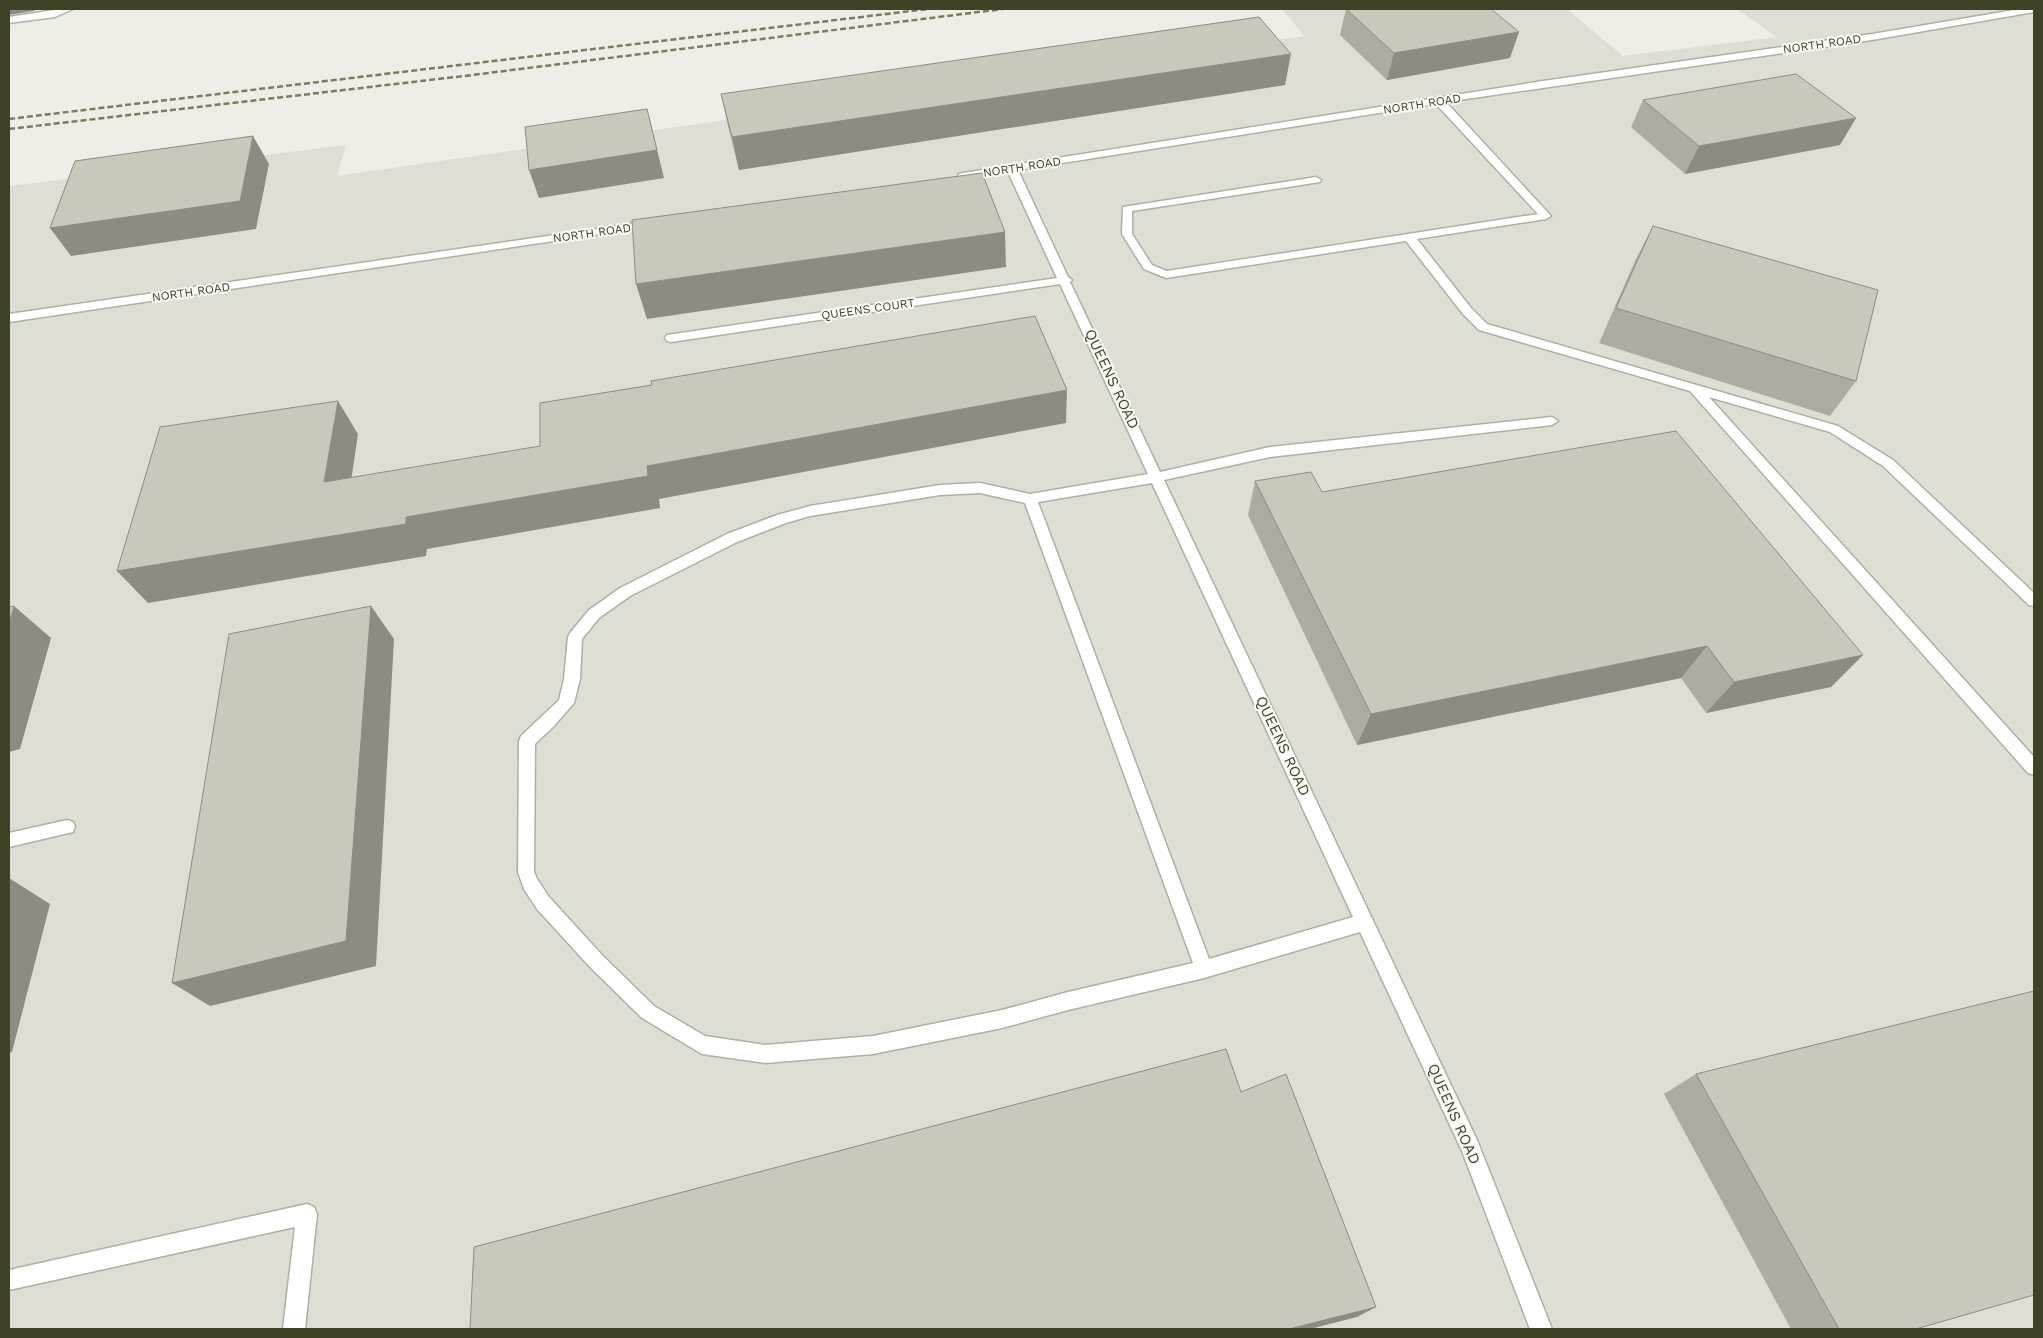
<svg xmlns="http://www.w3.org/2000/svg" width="2043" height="1338" font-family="'Work Sans',sans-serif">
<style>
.built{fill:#dfded4}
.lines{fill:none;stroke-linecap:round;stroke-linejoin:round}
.minor-casing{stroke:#b0b0a0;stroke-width:3}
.minor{fill:#fff;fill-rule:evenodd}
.rail{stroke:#7a7d5f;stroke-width:2.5;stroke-dasharray:6 3;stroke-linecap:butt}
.wall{fill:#aeaca1}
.shaded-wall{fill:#8d8c83}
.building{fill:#cac8bb;stroke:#8d8c83}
.labels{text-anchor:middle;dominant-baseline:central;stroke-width:4;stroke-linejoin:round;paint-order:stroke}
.far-street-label{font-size:12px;fill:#3f4224;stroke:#fbfaf7}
.street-label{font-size:15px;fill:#3f4224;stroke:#fbfaf7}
</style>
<rect width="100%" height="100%" fill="#efeee6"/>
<!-- built -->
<path class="built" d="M1282,9h285l56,47 154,-19 -40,-28h297v1320h-2025v-1143l337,-41 -9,31 967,-140z"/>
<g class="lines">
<!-- minor casing -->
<g class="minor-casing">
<path id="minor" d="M61,9h12l-18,8 -46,6v-6z
M2020,9h14v3l-162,28 -426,62 105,114 -5,3 -129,20 54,69 16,16 351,102 55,34 141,133v13l-5,-1 -146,-139 -53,-34 -121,-35 325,360v18l-6,-2 -338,-382 -211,-61 -16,-16 -57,-73 -240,37 -22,-9 -22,-35 1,-27 193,-30 5,3 -1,2 -188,29v23l20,31 15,6 371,-57 -102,-110 -418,66 50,107 4,3 -2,2 90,190 110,-25 282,-30 6,4 -6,4 -282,32 -106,23 313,660 75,189h-22l-68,-178 -102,-219 -156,46 -136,32 -66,18 -129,26 -108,9 -63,-9 -60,-36 -52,-51 -53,-58 -13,-20 -6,-17 1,-131 2,-5 38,-36 5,-21 4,-42 2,-4 19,-23 31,-22 107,-54 50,-19 33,-9 130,-21 40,-2 50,11 118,-20 -88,-190 -389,58 -4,-1 -2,-3 2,-3 390,-57 -49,-106 -49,6 -1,-2 1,-2 4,-1 580,-92 329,-47zM1152,483l201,434 -144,42 -171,-457zM980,493l45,10 168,460 -125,29 -66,18 -129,26 -108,9 -60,-9 -51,-30 -52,-51 -53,-58 -12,-18 -3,-7 1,-128 18,-17 21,-24 6,-24 2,-40 17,-21 31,-22 107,-54 49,-19 24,-7 130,-21z
M651,221l5,3 -1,2 -646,96v-8z
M67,820l6,2 2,5 -2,5 -64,15v-14z
M307,1204l7,3 3,7 -12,115h-22l12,-102 -286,63v-20z"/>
</g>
<!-- minor -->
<use href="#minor" class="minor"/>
<!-- rail -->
<path class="rail" d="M9,119l919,-110
M9,129l455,-53 539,-67"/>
</g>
<!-- wall -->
<path class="wall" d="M1346,9l164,49 -123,22 -47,-45z
M1285,85l-546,85 -11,-44 -7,-32z
M1643,100l197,45 -155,29 -54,-47z
M1653,226l203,155 -26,35 -231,-73 36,-82z
M1255,481l67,11 541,163 -32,32 -125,26 -25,-35 -324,67 -109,-230z
M1696,1074l220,255h-125l-127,-235z"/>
<!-- shaded-wall -->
<path class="shaded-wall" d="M9,9h26l-1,2 -25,4z
M1519,32l-9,26 -123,22 7,-27z
M1291,54l-6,31 -546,85 -7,-33z
M647,109l17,69 -125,20 -10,-28z
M1856,118l-16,27 -155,29 14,-28z
M253,136l16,28 -13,65 -185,27 -21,-28z
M1005,232l1,35 -359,52 -11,-35z
M1067,390l-1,33 -407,76 1,9 -233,41 -1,7 -278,47 -31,-32 289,-54 241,-51z
M338,401l20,33 -12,81 -22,-33z
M14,606l37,32 -31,111 -11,3v-128z
M371,606l23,33 -18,327 -166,40 -38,-23z
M1707,646l-26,32 -324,67 14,-31z
M1863,655l-32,32 -125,26 28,-31z
M9,878l41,26 -38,148 -3,1z
M1376,1307l-19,10 -47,12h-21z"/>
<!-- building -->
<path class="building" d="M1346,9h145l28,23 -125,21z
M1259,17l32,37 -559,83 -11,-43z
M1796,74l60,44 -157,28 -56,-46z
M647,109l10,41 -128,20 -4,-43z
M253,136l-13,65 -190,27 25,-67z
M982,173l23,59 -369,52 -4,-64z
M1653,226l225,64 -22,91 -240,-73z
M1035,316l32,74 -420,76 1,10 -242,41v7l-289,47 43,-144 178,-26 -14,81 216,-36v-43l112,-18 -1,-4z
M1676,431l187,224 -129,27 -27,-36 -336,68 -116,-233 56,-9 11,20z
M14,606l-5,18v-17z
M371,606l-25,335 -174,42 57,-349z
M2034,991v304l-118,34h-77l-143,-255z
M1226,1049l15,43 45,-18 90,233 -87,22h-819l4,-82z"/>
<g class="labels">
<!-- far-street labels -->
<g class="far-street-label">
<text transform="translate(1822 44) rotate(-8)">NORTH ROAD</text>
<text transform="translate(1422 104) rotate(-9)">NORTH ROAD</text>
<text transform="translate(1022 167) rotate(-9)">NORTH ROAD</text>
<text transform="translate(592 233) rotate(-8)">NORTH ROAD</text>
<text transform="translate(191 292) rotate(-8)">NORTH ROAD</text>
<text transform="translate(868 309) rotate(-8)">QUEENS COURT</text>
</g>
<!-- street labels -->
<g class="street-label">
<text transform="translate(1112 379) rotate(65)">QUEENS ROAD</text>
<text transform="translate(1283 746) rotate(65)">QUEENS ROAD</text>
<text transform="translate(1454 1114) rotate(66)">QUEENS ROAD</text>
</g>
</g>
<!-- border -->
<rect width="2043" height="1338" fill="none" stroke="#3f4224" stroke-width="20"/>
</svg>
